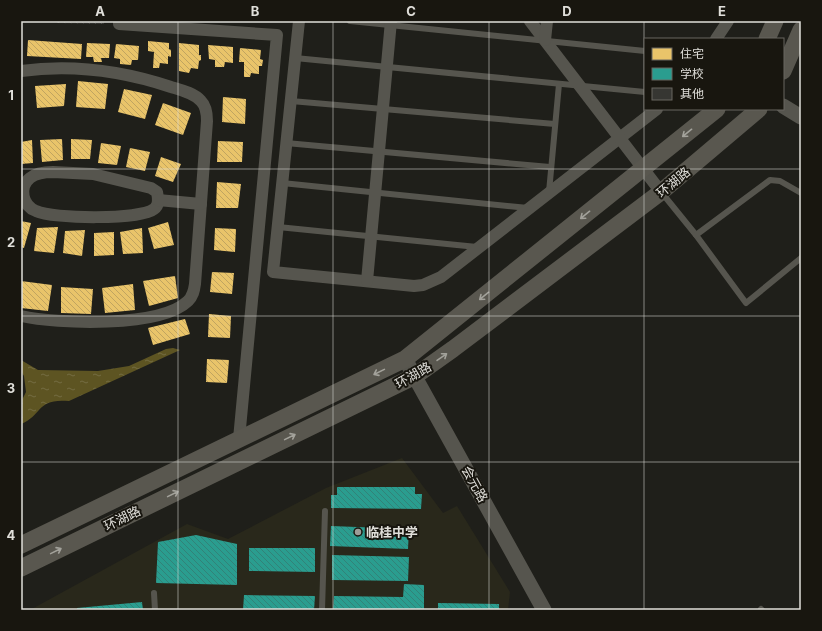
<svg xmlns="http://www.w3.org/2000/svg" width="822" height="631" font-family="Inter,'Noto Sans SC',sans-serif">
  <style>
    .built { fill: #29281b }
    .water { fill: url(#water-ripples) }
    .homes { fill: url(#homes-back-hatch) }
    .schools { fill: url(#schools-back-hatch) }
    .building { fill: url(#building-back-hatch) }
    .lines { fill: none; stroke-linecap: round; stroke-linejoin: round }
    .service { stroke: #56554e; stroke-width: 6 }
    .minor { stroke: #56554e; stroke-width: 12 }
    .tertiary { stroke: #56554e; stroke-width: 15 }
    .secondary { stroke: #59574f; stroke-width: 17 }
    .oneway { stroke: #a3a29b }
    .grid { fill: none; stroke: #e0dfda; stroke-width: 1; stroke-opacity: 0.55 }
    .poi-dot { fill: #9c9c97; stroke: #18160f; stroke-width: 1.5 }
    .labels { text-anchor: middle; stroke-width: 4; stroke-linejoin: round; paint-order: stroke }
    .street-label { font-size: 13px; fill: #e0dfda; stroke: #18160f }
    .poi-label { font-size: 13px; font-weight: bold; fill: #e0dfda; stroke: #18160f; text-anchor: start }
    .neatline { fill: none; stroke: #e0dfda; stroke-width: 1.5 }
    .grid-label { font-size: 13px; text-anchor: middle; font-weight: bold; fill: #e0dfda }
  </style>
  <defs>
    <pattern id="water-ripples" width="26" height="14" patternUnits="userSpaceOnUse"><rect width="26" height="14" fill="#5d5422"/><path d="M2 4q2-2 4 0t4 0M15 11q2-2 4 0t4 0" fill="none" stroke="#746c42"/></pattern>
    <pattern id="homes-back-hatch" width="6" height="6" patternUnits="userSpaceOnUse"><rect width="6" height="6" fill="#e9c46a"/><path d="M-1 5l2 2M0 0l6 6M5-1l2 2" fill="none" stroke="#c0a460"/></pattern>
    <pattern id="schools-back-hatch" width="6" height="6" patternUnits="userSpaceOnUse"><rect width="6" height="6" fill="#2a9d8f"/><path d="M-1 5l2 2M0 0l6 6M5-1l2 2" fill="none" stroke="#328278"/></pattern>
    <pattern id="building-back-hatch" width="6" height="6" patternUnits="userSpaceOnUse"><rect width="6" height="6" fill="#363632"/><path d="M-1 5l2 2M0 0l6 6M5-1l2 2" fill="none" stroke="#53534f"/></pattern>
  </defs>
  <rect width="100%" height="100%" fill="#1f1f1a"/>
  <polygon class="built" points="402,458 443,513 457,506 510,592 508,610 30,610 187,524 228,539 326,488"/>
  <path class="water" d="M173,348L180,350L69,401C36,398 43,415 21,424V402L26,392L24,376L21,371V360L38,370L98,371L129,366L166,349Z"/>
  <g class="homes">
    <polygon points="28,40 82,44 81,59 27,56"/>
    <polygon points="148,41 169,43 169,49 171,50 171,57 168,56 168,64 160,63 159,68 153,68 154,52 148,51"/>
    <polygon points="87,43 110,44 109,58 101,58 102,62 94,62 93,57 86,57"/>
    <polygon points="179,43 199,45 199,55 201,55 201,60 199,61 198,69 191,68 189,73 179,71"/>
    <polygon points="116,44 139,46 138,60 132,60 131,65 120,64 120,59 114,58"/>
    <polygon points="208,45 233,47 233,63 225,62 224,67 215,67 215,60 209,59"/>
    <polygon points="240,48 261,50 260,59 263,60 262,66 259,66 259,74 251,73 250,77 244,77 244,62 239,62"/>
    <polygon points="78,81 108,84 105,109 76,107"/>
    <polygon points="66,84 64,106 37,108 35,86"/>
    <polygon points="124,89 152,95 145,119 118,112"/>
    <polygon points="223,97 246,99 245,124 222,122"/>
    <polygon points="163,103 191,113 183,135 155,125"/>
    <polygon points="62,139 63,160 42,162 40,140"/>
    <polygon points="71,139 92,140 90,159 71,159"/>
    <polygon points="32,140 33,163 21,164 21,142"/>
    <polygon points="218,141 243,142 242,162 217,162"/>
    <polygon points="101,143 121,146 117,165 98,163"/>
    <polygon points="130,148 150,152 145,171 126,167"/>
    <polygon points="161,157 181,164 173,182 155,176"/>
    <polygon points="217,182 241,184 238,208 216,208"/>
    <polygon points="21,221 31,223 24,248 21,247"/>
    <polygon points="168,222 174,245 154,249 148,228"/>
    <polygon points="58,227 54,253 34,251 37,228"/>
    <polygon points="142,228 143,253 123,254 120,232"/>
    <polygon points="215,228 236,229 235,252 214,250"/>
    <polygon points="85,230 82,256 63,253 65,231"/>
    <polygon points="114,232 114,255 94,256 94,233"/>
    <polygon points="212,272 234,273 232,294 210,292"/>
    <polygon points="175,276 178,298 149,306 143,281"/>
    <polygon points="21,281 52,285 48,311 21,308"/>
    <polygon points="133,284 135,310 105,313 102,288"/>
    <polygon points="61,287 93,289 91,314 61,313"/>
    <polygon points="209,314 231,316 230,338 208,337"/>
    <polygon points="185,319 190,334 153,345 148,328"/>
    <polygon points="207,359 229,360 227,383 206,382"/>
  </g>
  <g class="schools">
    <polygon points="337,487 415,487 415,494 422,494 421,509 331,508 331,495 337,495"/>
    <polygon points="331,526 409,529 408,549 330,546"/>
    <polygon points="196,535 237,544 237,585 156,583 158,542"/>
    <polygon points="249,548 315,548 315,572 249,571"/>
    <polygon points="332,555 409,557 408,581 332,580"/>
    <polygon points="404,584 424,585 424,610 333,610 334,596 403,597"/>
    <polygon points="244,595 315,596 314,610 243,610"/>
    <polygon points="142,602 143,610 77,610 77,608"/>
    <polygon points="438,603 499,604 499,610 438,610"/>
  </g>
  <polygon class="building" points="57,21 104,21 104,24 57,23"/>
  <g class="lines">
    <g class="service">
      <polyline points="350,21 645,51"/>
      <polyline points="295,58 645,92"/>
      <polyline points="291,101 555,124"/>
      <polyline points="286,143 550,167"/>
      <polyline points="282,183 528,208"/>
      <polyline points="549,192 559,84"/>
      <polyline points="662,193 696,235 746,303 801,258"/>
      <polyline points="278,227 477,247"/>
      <polyline points="696,235 770,180 780,181 801,193"/>
      <polyline points="154,593 155,610"/>
      <polyline points="761,609 762,610"/>
      <polyline points="322,610 325,511"/>
    </g>
    <g class="minor">
      <polyline points="119,21 119,24 277,35 239,439"/>
      <polyline points="299,21 273,272 414,286 423,285 441,277 657,109"/>
      <polyline points="530,21 661,192"/>
      <polyline points="716,39 728,21"/>
      <polyline points="545,40 547,21"/>
      <path d="M21,71C72,64 123,71 171,87C181,90 194,93 201,101C206,106 207,114 207,121L195,284C194,291 193,296 188,301C160,328 57,324 21,316"/>
      <path d="M53,172L93,174L151,188L157,192C158,198 160,205 154,209C140,220 53,219 36,211C23,206 18,188 30,178C36,173 45,172 53,172Z"/>
      <polyline points="158,200 201,204"/>
      <polyline points="367,281 391,21"/>
    </g>
    <g class="tertiary">
      <polyline points="783,106 801,117"/>
      <polyline points="405,359 544,610"/>
    </g>
    <g class="secondary">
      <polyline points="767,39 775,21"/>
      <polyline points="783,71 801,30"/>
      <polyline points="21,545 405,359 717,109"/>
      <polyline points="21,568 415,376 453,349 661,192 759,109"/>
    </g>
  </g>
  <defs><path id="oneway-shaft" d="M-6 0H5M1.5-3L5.5 0L1.5 3" fill="none" stroke-width="1.6" stroke-linecap="round" stroke-linejoin="round"/></defs>
  <g class="oneway">
    <use href="#oneway-shaft" transform="translate(687 133) rotate(141)"/>
    <use href="#oneway-shaft" transform="translate(585 215) rotate(141)"/>
    <use href="#oneway-shaft" transform="translate(484 296) rotate(141)"/>
    <use href="#oneway-shaft" transform="translate(442 357) rotate(-35)"/>
    <use href="#oneway-shaft" transform="translate(379 372) rotate(154)"/>
    <use href="#oneway-shaft" transform="translate(290 437) rotate(-26)"/>
    <use href="#oneway-shaft" transform="translate(173 494) rotate(-26)"/>
    <use href="#oneway-shaft" transform="translate(56 551) rotate(-26)"/>
  </g>
  <path class="grid" d="M178,21V610M333,21V610M489,21V610M644,21V610M21,169H801M21,316H801M21,462H801"/>
  <circle class="poi-dot" cx="358" cy="532" r="4"/>
  <g class="labels">
    <g class="street-label">
      <text transform="translate(673 182) rotate(-40)" y="5">环湖路</text>
      <text transform="translate(413 375) rotate(-30)" y="5">环湖路</text>
      <text transform="translate(475 484) rotate(61)" y="5">会元路</text>
      <text transform="translate(122 518) rotate(-26)" y="5">环湖路</text>
    </g>
    <g class="poi-label">
      <text x="366" y="537">临桂中学</text>
    </g>
  </g>
  <rect width="822" height="631" fill="none" stroke="#18160f" stroke-width="44"/>
  <rect x="644" y="38" width="140" height="72" fill="#18160f" stroke="#686660"/>
  <rect x="652" y="48" width="20" height="12" fill="#e9c46a" stroke="#686660"/>
  <text x="680" y="58" font-size="12" fill="#e0dfda">住宅</text>
  <rect x="652" y="68" width="20" height="12" fill="#2a9d8f" stroke="#686660"/>
  <text x="680" y="78" font-size="12" fill="#e0dfda">学校</text>
  <rect x="652" y="88" width="20" height="12" fill="#363632" stroke="#686660"/>
  <text x="680" y="98" font-size="12" fill="#e0dfda">其他</text>
  <rect x="22" y="22" width="778" height="587" class="neatline"/>
  <g class="grid-label">
    <text x="100" y="16">A</text>
    <text x="255" y="16">B</text>
    <text x="411" y="16">C</text>
    <text x="567" y="16">D</text>
    <text x="722" y="16">E</text>
    <text x="11" y="100">1</text>
    <text x="11" y="247">2</text>
    <text x="11" y="393">3</text>
    <text x="11" y="540">4</text>
  </g>
</svg>
